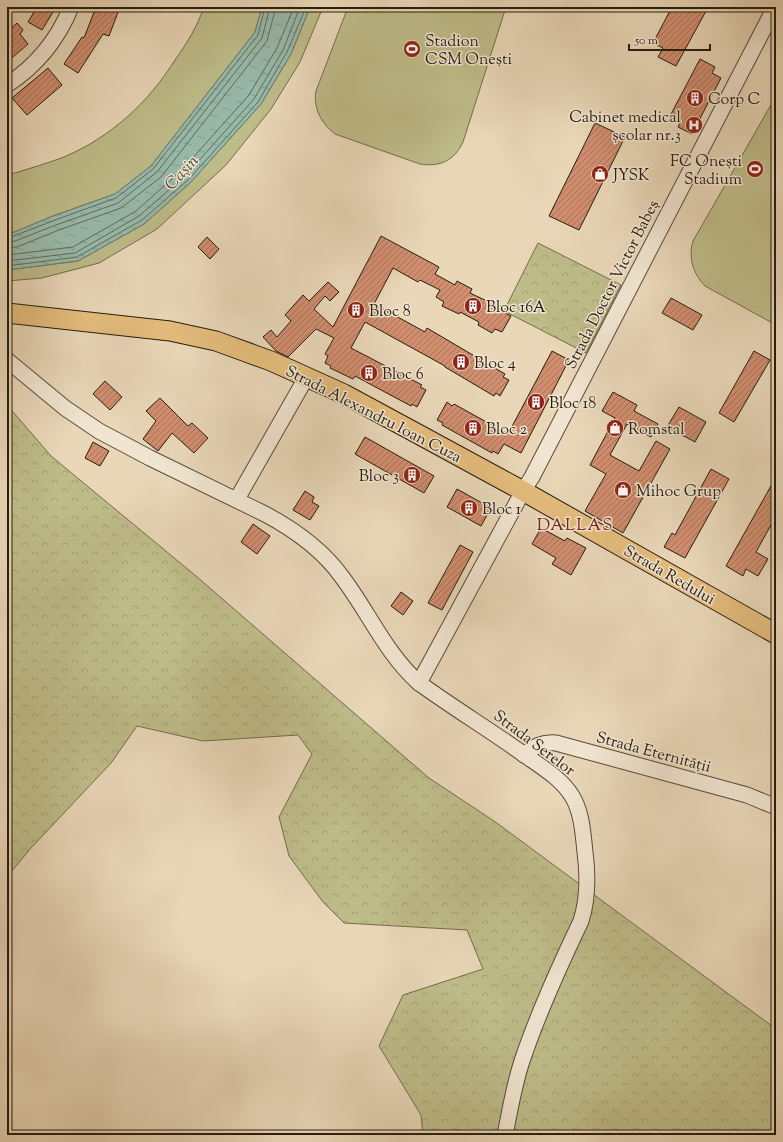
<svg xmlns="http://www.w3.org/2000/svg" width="783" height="1142" font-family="'Sorts Mill Goudy',serif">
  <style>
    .grass { fill: #bebc89; stroke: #726c4b }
    .forest { fill: url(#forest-crowns); stroke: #726c4b }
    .water { fill: url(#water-ripples); stroke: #6a7b6c }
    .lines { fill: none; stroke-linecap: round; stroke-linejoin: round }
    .shore { stroke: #5f6b5c; stroke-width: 1 }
    .building { fill: url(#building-hatch); stroke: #261c0d }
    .minor-casing { stroke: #574b38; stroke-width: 17 }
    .major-casing { stroke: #261c0d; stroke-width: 21 }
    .minor { stroke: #f1e5d1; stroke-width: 15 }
    .major { stroke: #e4bc7c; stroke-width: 19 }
    .labels { text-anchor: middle; stroke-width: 3; stroke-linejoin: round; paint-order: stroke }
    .poi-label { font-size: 16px; fill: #261c0d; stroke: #f1e5d1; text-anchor: start }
    .street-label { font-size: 16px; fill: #261c0d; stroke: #f1e5d1 }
    .water-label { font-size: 17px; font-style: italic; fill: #484b3c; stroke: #f1e5d1 }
    .neighbourhood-label { font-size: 17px; letter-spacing: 1px; fill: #7a1f14; stroke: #f1e5d1 }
  </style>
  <defs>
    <pattern id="forest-crowns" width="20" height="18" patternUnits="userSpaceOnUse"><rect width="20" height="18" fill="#bebc89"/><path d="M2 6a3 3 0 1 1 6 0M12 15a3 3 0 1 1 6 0" fill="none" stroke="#a3a175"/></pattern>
    <pattern id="water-ripples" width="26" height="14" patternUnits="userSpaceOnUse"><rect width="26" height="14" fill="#98baab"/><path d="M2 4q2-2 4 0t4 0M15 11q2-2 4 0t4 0" fill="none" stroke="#839f92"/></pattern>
    <pattern id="building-hatch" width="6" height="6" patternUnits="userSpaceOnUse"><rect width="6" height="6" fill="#d18e6f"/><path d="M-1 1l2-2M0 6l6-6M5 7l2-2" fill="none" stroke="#a9735a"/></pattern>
  </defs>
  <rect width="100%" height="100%" fill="#e9d7b8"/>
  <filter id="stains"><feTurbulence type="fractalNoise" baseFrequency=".005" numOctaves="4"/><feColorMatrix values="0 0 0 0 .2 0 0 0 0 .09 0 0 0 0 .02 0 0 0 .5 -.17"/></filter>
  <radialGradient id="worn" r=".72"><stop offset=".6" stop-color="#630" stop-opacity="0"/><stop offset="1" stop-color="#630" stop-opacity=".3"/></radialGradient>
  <g class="grass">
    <path d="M204,7H262L255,32L151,166L115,194L53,216L12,233H7V174L15,173C31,168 48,163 64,157C111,137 148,103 175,60C187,43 197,27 204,7Z"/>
    <polygon points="310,7 323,7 300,62 271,109 226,165 157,229 99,263 42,278 7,281 7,270 78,261 144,224 191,182 261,104 291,54"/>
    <path d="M348,7H506L463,142C454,161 440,167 420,164L335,134C321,123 313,108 316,91Z"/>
    <path d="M776,96V325L705,286C693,274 688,257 693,241Z"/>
  </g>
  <g class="forest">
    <polygon points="538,243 621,285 586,353 504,311"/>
    <polygon points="7,405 51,456 196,576 429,778 494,821 776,1029 776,1135 423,1135 421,1115 379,1046 403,995 483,969 467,930 344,923 323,902 289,856 279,817 312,754 298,735 203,741 137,726 111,763 31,848 11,872 7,874"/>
  </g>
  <polygon class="water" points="262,7 310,7 291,54 261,104 191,182 144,224 78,261 7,270 7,233 12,233 53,216 115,194 151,166 255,32"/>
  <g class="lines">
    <g class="shore">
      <polyline points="7,236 14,236 55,220 116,198 153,169 258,35 265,7"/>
      <polyline points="7,242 15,241 56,225 118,203 157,172 262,38 270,7"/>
      <polyline points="7,248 17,247 59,230 121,208 161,177 267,41 276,7"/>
      <polyline points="7,255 73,247 136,211 181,171 249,95 277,48 294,7"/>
      <polyline points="7,261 75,253 139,216 185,176 254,99 283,50 300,7"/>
      <polyline points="7,266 77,257 142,220 189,179 258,102 287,52 306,7"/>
    </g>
  </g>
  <g class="building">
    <polygon points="37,7 56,7 42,30 28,22"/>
    <polygon points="96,7 120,7 109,36 103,34 78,73 64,64 82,37 84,38"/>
    <polygon points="672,7 698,7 706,11 676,66 658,57 663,48 653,43"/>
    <polygon points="17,23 23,30 20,34 28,44 7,62 7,32"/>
    <polygon points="700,59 715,67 712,73 721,78 692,134 678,127 680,123 669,118"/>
    <polygon points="48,68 62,85 27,115 12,98"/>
    <polygon points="595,123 625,137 579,230 549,216"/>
    <polygon points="381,236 439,267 435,274 455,285 457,281 472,289 470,293 489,302 490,300 503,307 501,311 511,316 502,332 495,329 492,333 478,325 479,322 460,312 459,314 442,306 444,302 436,297 440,290 420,280 418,282 393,268 374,304 425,332 427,328 505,374 503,377 509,380 500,396 496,393 494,396 445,367 445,366 365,322 351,348 422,385 420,387 426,390 417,407 412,404 411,406 355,376 353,379 330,368 331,366 325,363 328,356 325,354 334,338 316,329 288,357 276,351 263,337 271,330 277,337 291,321 285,315 303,295 309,301 328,282 339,292 330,301 325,296 314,309 333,327"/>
    <polygon points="207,237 219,249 210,259 198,247"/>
    <polygon points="671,298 702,315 693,330 662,313"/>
    <polygon points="552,351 569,360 521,453 504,444 498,454 493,451 492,453 442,425 443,423 437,420 447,402 452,406 454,404 508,434"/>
    <polygon points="754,351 770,360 734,422 719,413"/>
    <polygon points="105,381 122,397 110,410 93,394"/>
    <polygon points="613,392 637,405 634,411 658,424 651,437 627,424 610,455 639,471 656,441 670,449 623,533 585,511 606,474 590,465 615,418 602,411"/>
    <polygon points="160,398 188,426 192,423 208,438 194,453 172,433 158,451 143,439 156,421 146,411"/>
    <polygon points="679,407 706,422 695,442 667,427"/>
    <polygon points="365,437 434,476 424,493 355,454"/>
    <polygon points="93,442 109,451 100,466 85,458"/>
    <polygon points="711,469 729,479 685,558 664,547 672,533 675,535"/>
    <polygon points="776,477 776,516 756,552 768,559 758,576 746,569 743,576 726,566"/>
    <polygon points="457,489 491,508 481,526 447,507"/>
    <polygon points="305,491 314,497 312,502 319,506 310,520 293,510"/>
    <polygon points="253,524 270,536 257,554 241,542"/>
    <polygon points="541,528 565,541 567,538 586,548 571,575 552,564 556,558 532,544"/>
    <polygon points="460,545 473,552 442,610 428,603"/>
    <polygon points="401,592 413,601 403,615 391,606"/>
  </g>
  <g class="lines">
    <defs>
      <g id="minor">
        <path d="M7,85C36,66 58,39 71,7"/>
        <path d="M7,360L65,408L99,431L150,458L265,514C295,530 322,549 342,577C368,611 386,654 419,683"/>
        <polyline points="237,499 307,376"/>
        <path d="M524,755C534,746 543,742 556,743L747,795L776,807"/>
        <path d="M505,1135C510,1110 514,1085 522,1061C538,1013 559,967 581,921C588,899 588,875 585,852C583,834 582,812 572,796C562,780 545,769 529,758C493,732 455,709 419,683L523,491L532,477L775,7"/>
      </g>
      <polyline id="major" points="7,313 170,331 216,341 271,361 344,394 418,434 523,491 776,634"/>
    </defs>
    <use href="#minor" class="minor-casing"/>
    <use href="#major" class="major-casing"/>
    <use href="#minor" class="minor"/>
    <use href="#major" class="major"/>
  </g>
  <defs>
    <symbol id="stadium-disc" viewBox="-11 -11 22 22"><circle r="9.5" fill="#8f2418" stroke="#f1e5d1"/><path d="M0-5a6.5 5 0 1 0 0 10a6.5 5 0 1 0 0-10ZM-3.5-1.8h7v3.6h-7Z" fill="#fff"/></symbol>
    <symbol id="building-disc" viewBox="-11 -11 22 22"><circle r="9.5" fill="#8f2418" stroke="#f1e5d1"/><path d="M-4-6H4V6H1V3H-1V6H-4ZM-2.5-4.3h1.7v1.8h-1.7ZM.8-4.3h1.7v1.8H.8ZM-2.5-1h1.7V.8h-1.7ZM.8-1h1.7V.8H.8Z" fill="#fff"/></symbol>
    <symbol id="hospital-disc" viewBox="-11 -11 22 22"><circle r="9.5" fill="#8f2418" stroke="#f1e5d1"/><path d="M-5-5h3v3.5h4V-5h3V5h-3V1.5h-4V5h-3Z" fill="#fff"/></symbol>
    <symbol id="shop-disc" viewBox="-11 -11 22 22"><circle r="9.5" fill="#8f2418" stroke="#f1e5d1"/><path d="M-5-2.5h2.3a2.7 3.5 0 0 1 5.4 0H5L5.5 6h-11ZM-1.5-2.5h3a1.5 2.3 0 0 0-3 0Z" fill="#fff"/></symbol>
  </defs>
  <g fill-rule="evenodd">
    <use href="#stadium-disc" x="402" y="39" width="20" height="20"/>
    <use href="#building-disc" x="685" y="88" width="20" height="20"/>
    <use href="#hospital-disc" x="684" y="115" width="20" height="20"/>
    <use href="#stadium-disc" x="745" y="159" width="20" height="20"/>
    <use href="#shop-disc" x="590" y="164" width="20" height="20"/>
    <use href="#building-disc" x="463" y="296" width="20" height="20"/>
    <use href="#building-disc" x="346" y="300" width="20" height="20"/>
    <use href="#building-disc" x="451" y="352" width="20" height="20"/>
    <use href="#building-disc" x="359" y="363" width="20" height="20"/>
    <use href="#building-disc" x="526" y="392" width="20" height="20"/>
    <use href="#building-disc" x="463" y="418" width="20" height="20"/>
    <use href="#shop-disc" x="605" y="418" width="20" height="20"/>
    <use href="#building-disc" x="402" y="465" width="20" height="20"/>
    <use href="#shop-disc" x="613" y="480" width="20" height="20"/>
    <use href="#building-disc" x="459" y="498" width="20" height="20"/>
  </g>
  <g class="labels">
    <g class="poi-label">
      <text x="425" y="46">Stadion<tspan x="425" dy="18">CSM Onești</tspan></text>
      <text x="708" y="104">Corp C</text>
      <text x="681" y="122" text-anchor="end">Cabinet medical<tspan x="681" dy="18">școlar nr.3</tspan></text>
      <text x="742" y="166" text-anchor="end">FC Onești<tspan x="742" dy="18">Stadium</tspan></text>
      <text x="613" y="180">JYSK</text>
      <text x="486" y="312">Bloc 16A</text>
      <text x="369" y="316">Bloc 8</text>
      <text x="474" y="368">Bloc 4</text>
      <text x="382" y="379">Bloc 6</text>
      <text x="549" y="408">Bloc 18</text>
      <text x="486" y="434">Bloc 2</text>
      <text x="628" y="434">Romstal</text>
      <text x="399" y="481" text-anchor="end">Bloc 3</text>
      <text x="636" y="496">Mihoc Grup</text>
      <text x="482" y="514">Bloc 1</text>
    </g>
    <g class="street-label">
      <text transform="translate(611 284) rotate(-63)" y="6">Strada Doctor Victor Babeș</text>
      <text transform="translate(374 413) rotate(27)" y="6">Strada Alexandru Ioan Cuza</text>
      <text transform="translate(670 574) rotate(30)" y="6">Strada Redului</text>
      <text transform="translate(535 742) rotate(37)" y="6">Strada Serelor</text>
      <text transform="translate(654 751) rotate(15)" y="6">Strada Eternității</text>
    </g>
    <g class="water-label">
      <text transform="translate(181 172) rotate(-47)" y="6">Cașin</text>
    </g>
    <g class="neighbourhood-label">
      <text x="575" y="530">DALLAS</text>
    </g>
  </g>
  <rect width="783" height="1142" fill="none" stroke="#e9d7b8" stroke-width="24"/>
  <rect x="8" y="8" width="767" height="1126" fill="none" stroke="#261c0d" stroke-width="2"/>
  <rect x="12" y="12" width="759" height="1118" fill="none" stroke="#261c0d"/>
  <path d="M629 44v6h81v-6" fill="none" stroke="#261c0d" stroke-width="2"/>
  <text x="635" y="44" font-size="12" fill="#261c0d" stroke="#f1e5d1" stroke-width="3" paint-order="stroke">50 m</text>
  <rect width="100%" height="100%" filter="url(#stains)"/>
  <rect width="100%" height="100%" fill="url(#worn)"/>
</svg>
